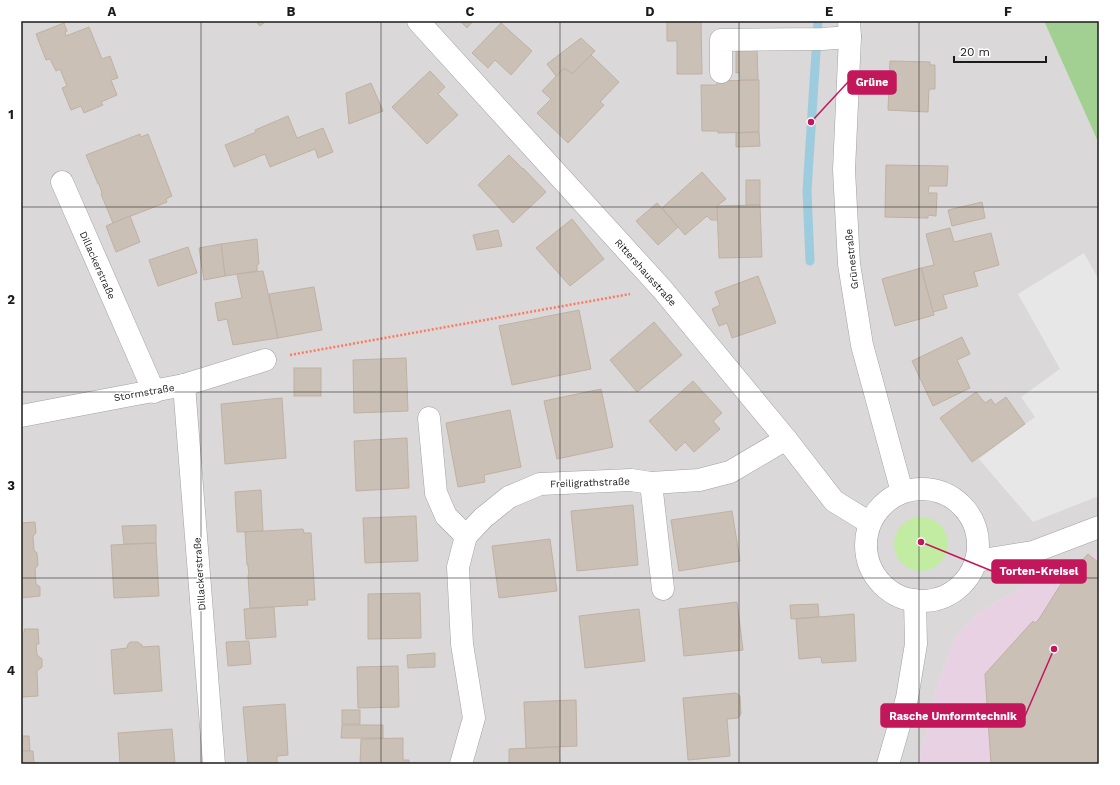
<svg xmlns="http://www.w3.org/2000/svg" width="1120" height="785" font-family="'Work Sans',sans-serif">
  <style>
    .residential { fill: #dad8d8 }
    .industrial { fill: #e7d1e2 }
    .grass { fill: #c2eca2 }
    .forest { fill: #a1d092 }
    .parking { fill: #e7e7e7 }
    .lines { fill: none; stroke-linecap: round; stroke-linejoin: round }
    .stream { stroke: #9dccdf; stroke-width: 9 }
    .building { fill: #cac0b6; stroke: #c0b1a2 }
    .minor-casing { stroke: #a2a2a2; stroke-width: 23 }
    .path { stroke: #ff7960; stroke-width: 2.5; stroke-dasharray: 2 2; stroke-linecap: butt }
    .minor { stroke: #fff; stroke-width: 22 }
    .grid { fill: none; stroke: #1b1b1b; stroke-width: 1; stroke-opacity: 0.55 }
    .labels { text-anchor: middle; stroke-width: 3; stroke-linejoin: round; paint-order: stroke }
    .street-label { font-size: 10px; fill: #1b1b1b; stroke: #fff }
    .leader { fill: none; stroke: #c2185b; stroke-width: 1.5 }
    .callout-dot { fill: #c2185b; stroke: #fff; stroke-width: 1.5 }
    .callout { fill: #c2185b; stroke: #c2185b; stroke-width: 1.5 }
    .callout-label { font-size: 11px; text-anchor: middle; font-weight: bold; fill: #fff }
    .neatline { fill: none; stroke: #1b1b1b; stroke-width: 1.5 }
    .grid-label { font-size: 13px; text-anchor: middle; font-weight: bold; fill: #1b1b1b }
  </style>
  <rect width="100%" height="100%" fill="#eeeae0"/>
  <polygon class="residential" points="21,21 1044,21 1099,144 1099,552 1031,582 978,613 955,638 937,687 918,764 21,764"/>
  <polygon class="industrial" points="1099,552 1099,764 918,764 937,687 955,638 978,613 1031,582"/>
  <circle class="grass" cx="921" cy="544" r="27"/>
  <polygon class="forest" points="1044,21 1099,21 1099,144"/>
  <polygon class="parking" points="1084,253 1099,280 1099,496 1033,522 979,459 1035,417 1021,397 1060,369 1018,294"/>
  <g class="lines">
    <polyline class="stream" points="810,261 807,191 818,21"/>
  </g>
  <g class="building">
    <polygon points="255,21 266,21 260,26"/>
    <polygon points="460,21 473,21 467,28"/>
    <polygon points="667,21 701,21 702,74 677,74 677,41 667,41"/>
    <polygon points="64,23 67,31 65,32 66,36 89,27 102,59 110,56 118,78 111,80 117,95 101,102 103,105 84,113 81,106 71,110 62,88 67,86 60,69 56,71 50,59 46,60 36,34"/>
    <polygon points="501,23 532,51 511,75 495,60 488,68 472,53"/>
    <polygon points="581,38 595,51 572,74 566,69 563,69 556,76 547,64"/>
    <polygon points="736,47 757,47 758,80 740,80 739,72 736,73"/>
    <polygon points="591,55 619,82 600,102 604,105 568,143 537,113 551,99 542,91 563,69 566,69 572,74"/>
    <polygon points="890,61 930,62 930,65 935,65 935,89 929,89 928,112 888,110"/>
    <polygon points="430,71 445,87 438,94 458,115 427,144 392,107"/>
    <polygon points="759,80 759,132 718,133 718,131 702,131 701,85 717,85 717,81"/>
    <polygon points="371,83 383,111 349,124 346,93"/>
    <polygon points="288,116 297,138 323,128 333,152 318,158 315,149 270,167 265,154 234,167 225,145 256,132 255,130"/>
    <polygon points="759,132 760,146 736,147 736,133"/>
    <polygon points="140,134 141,137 148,134 172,196 166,199 167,202 113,223 101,194 102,193 99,184 98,184 86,155"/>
    <polygon points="509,155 523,169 523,168 546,192 513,223 478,185"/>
    <polygon points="886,165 948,166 947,186 929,186 928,193 937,193 936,216 928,215 928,218 885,217"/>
    <polygon points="702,172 726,199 717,206 718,220 711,220 707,216 685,235 662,208"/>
    <rect x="746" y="180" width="14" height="25"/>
    <polygon points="982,202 985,218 952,226 948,210"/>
    <polygon points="657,203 678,227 658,245 636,221"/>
    <polygon points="760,205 762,257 719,258 717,206"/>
    <polygon points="130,216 140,242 116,252 106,226"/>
    <polygon points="572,219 604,259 570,286 536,248"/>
    <polygon points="950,228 954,242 991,233 999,265 974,272 978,286 943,295 947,308 933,312 921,268 934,265 926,234"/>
    <polygon points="498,230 502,246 477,250 473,235"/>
    <polygon points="257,239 259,264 257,264 257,271 225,276 221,244"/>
    <polygon points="221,244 225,276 204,280 199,248"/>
    <polygon points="188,247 197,273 158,286 149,260"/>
    <polygon points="921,268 934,315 895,326 882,279"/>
    <polygon points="263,271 278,338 233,345 227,319 218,321 215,303 242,298 237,274"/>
    <polygon points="758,276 776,323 732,338 727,323 719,326 712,309 720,305 715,292"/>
    <polygon points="314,287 322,330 278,338 269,294"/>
    <polygon points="579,310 591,369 512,385 499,326"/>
    <polygon points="654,322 682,355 637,392 610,360"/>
    <polygon points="962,337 970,354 957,360 970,388 933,406 912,361"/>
    <polygon points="406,358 408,411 354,413 353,360"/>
    <rect x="294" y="368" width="27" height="28"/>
    <polygon points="693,381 722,413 713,421 720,429 694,452 685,442 676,451 649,421"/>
    <polygon points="601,389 613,447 557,459 544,401"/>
    <polygon points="976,392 985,403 991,399 995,405 1006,397 1025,424 972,462 940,418"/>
    <polygon points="282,398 286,458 225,464 221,404"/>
    <polygon points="510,410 521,467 484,475 485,482 458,487 446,423"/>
    <polygon points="407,438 409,488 356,491 354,441"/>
    <polygon points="261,490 263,531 237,532 235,492"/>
    <polygon points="633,505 638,565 577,571 571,511"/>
    <polygon points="732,511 740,561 679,571 671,520"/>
    <polygon points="416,516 418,561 365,563 363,518"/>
    <polygon points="35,522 36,533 33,536 34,550 37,553 38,565 35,569 36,584 40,587 40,596 21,598 21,523"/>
    <polygon points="156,525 156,543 124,544 122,526"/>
    <polygon points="303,529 304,533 311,533 315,600 307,600 308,605 250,608 248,575 249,575 248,565 247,565 245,532"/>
    <polygon points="550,539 557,591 499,598 492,546"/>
    <polygon points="156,543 159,596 114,598 111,545"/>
    <polygon points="1088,554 1099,563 1099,764 991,764 985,674 1033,621 1035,623 1039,619 1061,584"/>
    <polygon points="420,593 421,638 368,639 368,594"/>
    <polygon points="737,602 743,650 684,656 679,609"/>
    <polygon points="818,604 819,617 791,619 790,605"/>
    <polygon points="274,607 276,637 246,639 244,609"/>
    <polygon points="639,609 645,661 585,668 579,616"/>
    <polygon points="854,614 856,661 822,663 821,657 799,659 796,619"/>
    <polygon points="24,629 38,629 39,644 36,644 37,655 42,659 42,667 37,671 38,696 21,697 21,632 25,632"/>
    <polygon points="249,641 251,664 228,666 226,642"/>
    <polygon points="130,642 138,642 142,645 142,647 159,646 162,691 114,694 111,650 127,648 128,644"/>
    <polygon points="435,653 435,667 408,668 407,655"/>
    <polygon points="398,666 399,707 358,708 357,667"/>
    <polygon points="736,693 740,696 741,714 738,718 727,719 730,756 688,760 683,698"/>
    <polygon points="576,700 577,746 526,748 524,702"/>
    <polygon points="285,704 288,755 277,756 277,763 248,764 243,707"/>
    <rect x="342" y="710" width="18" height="14"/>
    <polygon points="342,725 383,725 383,738 341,738"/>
    <polygon points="172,729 175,764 120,764 118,733"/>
    <polygon points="21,736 29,736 30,751 21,751"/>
    <polygon points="403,738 403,760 409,760 409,764 360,764 361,739"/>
    <polygon points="559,747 560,764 509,764 509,749"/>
    <polygon points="21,751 33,751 34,763 38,763 39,764 21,764"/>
  </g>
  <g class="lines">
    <defs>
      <g id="minor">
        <polyline points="418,21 662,289 786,439 834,501 870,523"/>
        <polyline points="849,21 850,37 844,170 849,264 862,345 902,492"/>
        <polyline points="721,72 721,40 822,39 850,37"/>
        <polyline points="62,182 154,392"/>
        <polyline points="184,385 214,764"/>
        <polyline points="21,416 184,385 265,360"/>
        <polyline points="429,418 436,493 446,516 466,536"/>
        <polyline points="651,483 663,589"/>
        <circle cx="922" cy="545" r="56"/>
        <polyline points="976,561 1033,552 1099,527"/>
        <polyline points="461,764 474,718 462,644 458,567 466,536 483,518 509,497 540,484 631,480 651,483 699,480 730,472 786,439"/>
        <polyline points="888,764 907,698 916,644 915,600"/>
      </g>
    </defs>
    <use href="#minor" class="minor-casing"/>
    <polyline class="path" points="290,355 630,294"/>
    <use href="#minor" class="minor"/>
  </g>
  <path class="grid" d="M201,21V764M381,21V764M560,21V764M739,21V764M919,21V764M21,207H1099M21,392H1099M21,578H1099"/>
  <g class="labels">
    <g class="street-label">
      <text transform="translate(851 259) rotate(-96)" y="4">Grünestraße</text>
      <text transform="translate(98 265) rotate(66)" y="4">Dillackerstraße</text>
      <text transform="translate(646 272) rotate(48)" y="4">Rittershausstraße</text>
      <text transform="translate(144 392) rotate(-10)" y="4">Stormstraße</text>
      <text transform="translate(590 482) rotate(-2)" y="4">Freiligrathstraße</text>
      <text transform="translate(199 574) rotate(-94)" y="4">Dillackerstraße</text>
    </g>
  </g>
  <path class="leader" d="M811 122L848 82M921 542L992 571M1054 649L1025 716"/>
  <g class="callout-dot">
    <circle cx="811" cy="122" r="4"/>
    <circle cx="921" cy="542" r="4"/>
    <circle cx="1054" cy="649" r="4"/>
  </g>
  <g class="callout">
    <rect x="848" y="71" width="48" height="23" rx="4"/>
    <rect x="992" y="560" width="94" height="23" rx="4"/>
    <rect x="881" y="704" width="144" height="23" rx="4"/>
  </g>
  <g class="callout-label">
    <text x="872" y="86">Grüne</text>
    <text x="1039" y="575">Torten-Kreisel</text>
    <text x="953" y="720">Rasche Umformtechnik</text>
  </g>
  <rect width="1120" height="785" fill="none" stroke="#ffffff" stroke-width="44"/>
  <path d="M954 56v6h92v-6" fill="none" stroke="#1b1b1b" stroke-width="2"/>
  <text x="960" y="56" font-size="12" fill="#1b1b1b" stroke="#ffffff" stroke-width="3" paint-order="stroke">20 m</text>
  <rect x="22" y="22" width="1076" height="741" class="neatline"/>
  <g class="grid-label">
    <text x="112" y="16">A</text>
    <text x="291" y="16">B</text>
    <text x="470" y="16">C</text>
    <text x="650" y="16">D</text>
    <text x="829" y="16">E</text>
    <text x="1008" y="16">F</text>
    <text x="11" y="119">1</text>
    <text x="11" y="304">2</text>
    <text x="11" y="490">3</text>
    <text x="11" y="675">4</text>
  </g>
</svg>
